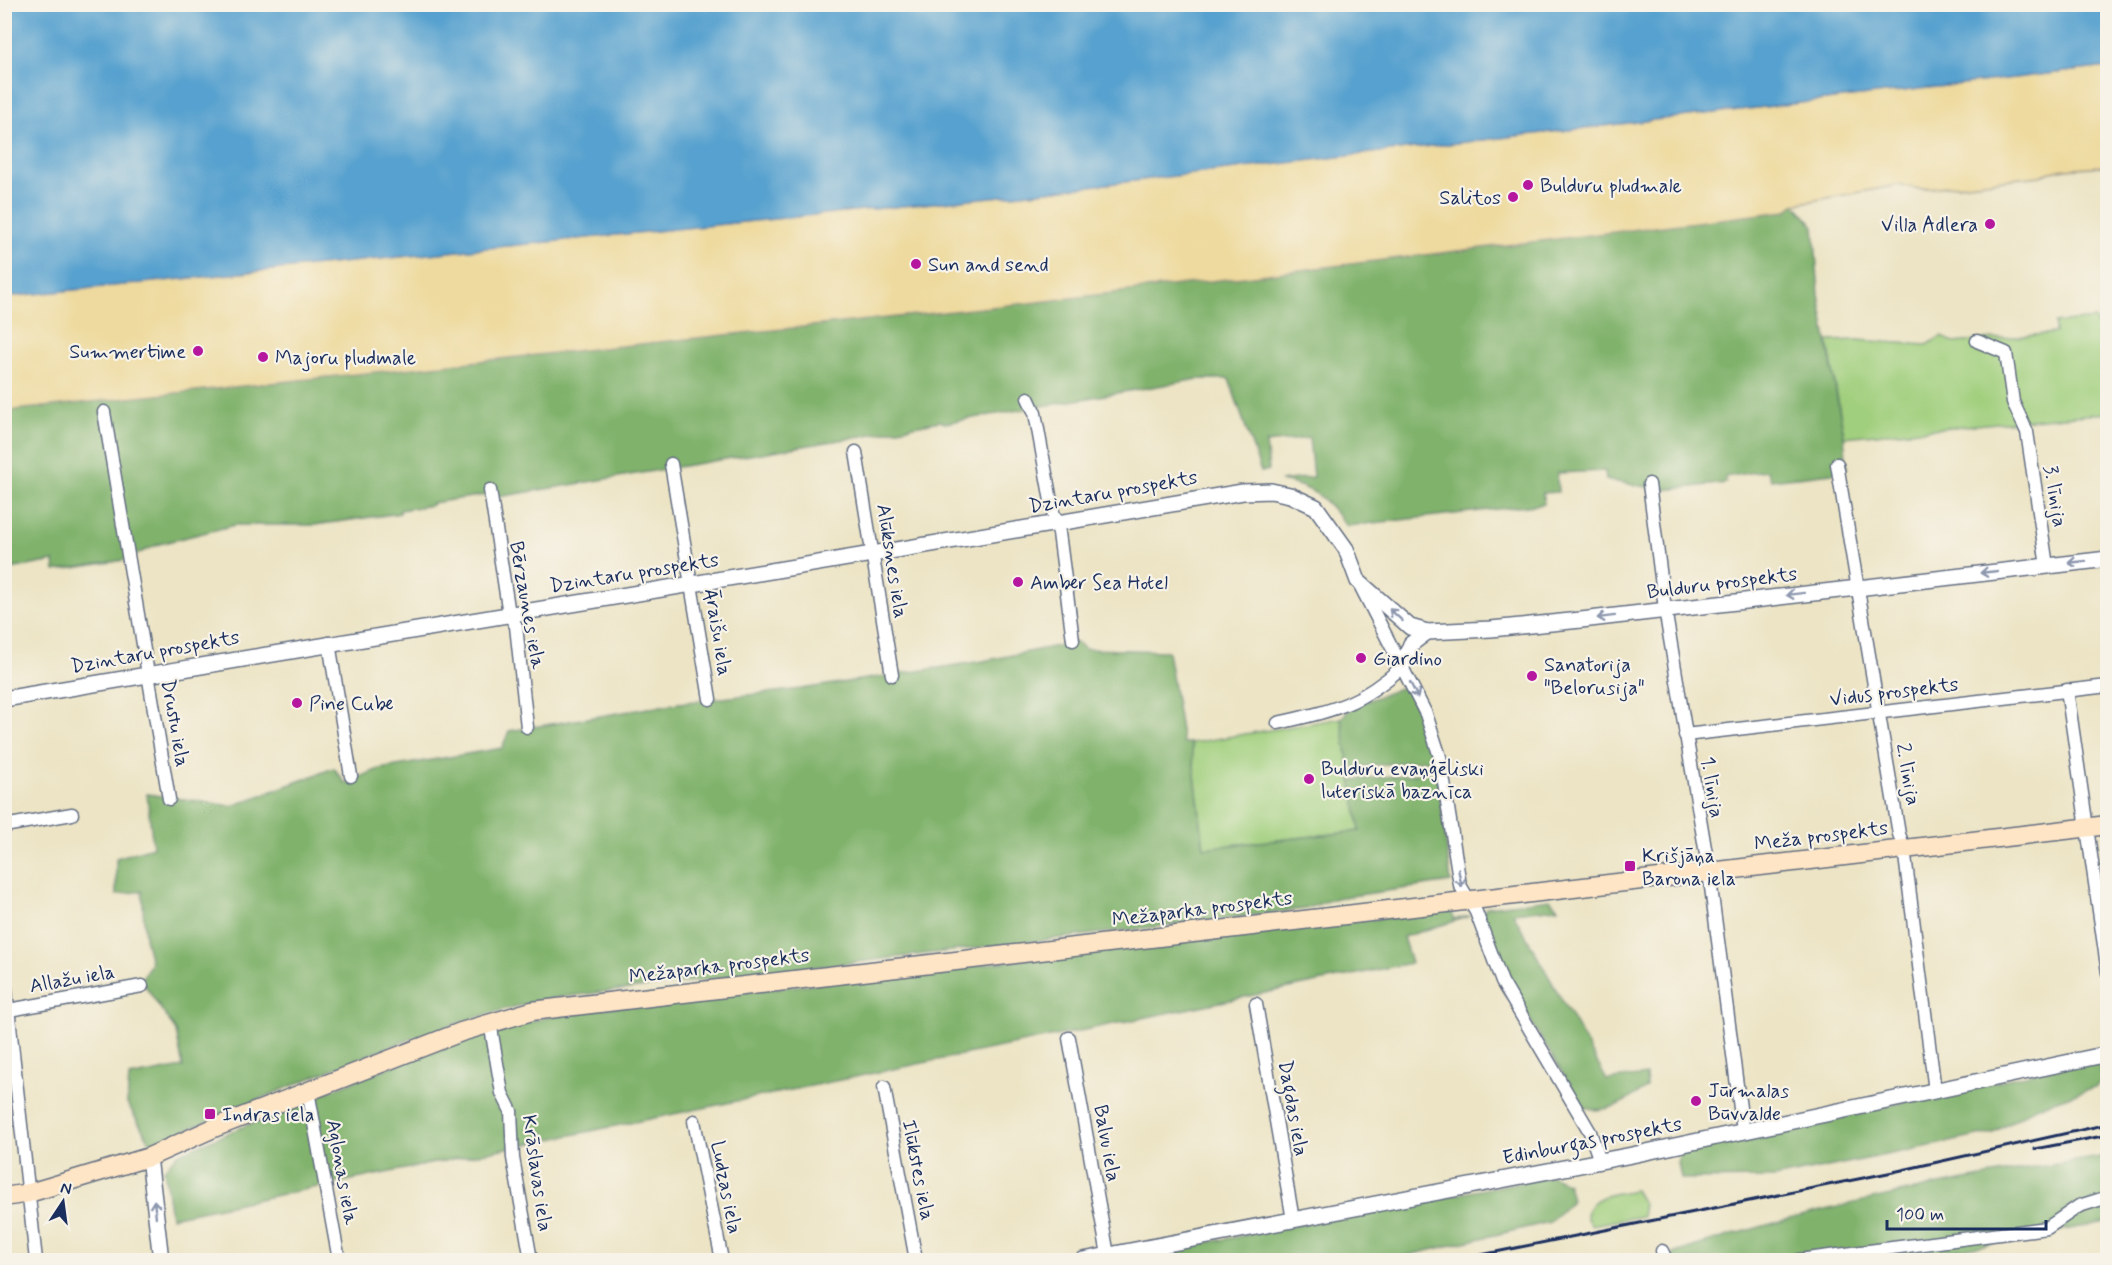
<svg xmlns="http://www.w3.org/2000/svg" width="2112" height="1265" font-family="Mynerve,sans-serif">
  <style>
    .green { fill: #a0cf7d; stroke: #5e7f6e; stroke-width: 1.5 }
    .forest { fill: #80b26c; stroke: #4e7065; stroke-width: 1.5 }
    .sand { fill: #eeda9e; stroke: #84847e; stroke-width: 1.5 }
    .water { fill: #57a1cf; stroke: #396896; stroke-width: 1.5 }
    .lines { fill: none; stroke-linecap: round; stroke-linejoin: round }
    .minor-casing { stroke: #646e82; stroke-width: 15 }
    .tertiary-casing { stroke: #646e82; stroke-width: 18 }
    .secondary-casing { stroke: #646e82; stroke-width: 21 }
    .minor { stroke: #fff; stroke-width: 12 }
    .tertiary { stroke: #fff; stroke-width: 15 }
    .secondary { stroke: #fee5c5; stroke-width: 18 }
    .rail { stroke: #1b2f5e; stroke-width: 3 }
    .oneway { stroke: #8d97ae }
    .poi-dot { fill: #b5179e; stroke: #f7f3e8; stroke-width: 2 }
    .labels { text-anchor: middle; stroke-width: 4.5; stroke-linejoin: round; paint-order: stroke }
    .poi-label { font-size: 20px; fill: #1b2f5e; stroke: #f7f3e8; text-anchor: start }
    .street-label { font-size: 20px; fill: #1b2f5e; stroke: #f7f3e8 }
  </style>
  <rect width="100%" height="100%" fill="#f7f3e8"/>
  <filter id="ink" filterUnits="userSpaceOnUse"><feTurbulence type="fractalNoise" baseFrequency=".0167" numOctaves="2"/><feDisplacementMap in="SourceGraphic" scale="12" xChannelSelector="R" yChannelSelector="G"/><feConvolveMatrix kernelMatrix="1 2 1 2 8 2 1 2 1" color-interpolation-filters="sRGB"/></filter>
  <filter id="wash" filterUnits="userSpaceOnUse"><feTurbulence type="fractalNoise" baseFrequency=".008" numOctaves="4" result="noise"/><feDisplacementMap in="SourceGraphic" scale="24" xChannelSelector="R" yChannelSelector="G"/><feGaussianBlur stdDeviation="1.35" result="paint"/><feColorMatrix in="noise" values="0 0 0 0 0 0 0 0 0 0 0 0 0 0 0 0 0 1.4 0 .05"/><feComposite in="paint" operator="in"/></filter>
  <g filter="url(#wash)">
    <rect width="100%" height="100%" fill="#ece4c4"/>
    <g class="green">
      <polygon points="2095,319 2096,324 2107,323 2107,413 1844,437 1828,341 1857,340 1926,345 1942,336 1954,343 2055,333 2055,323"/>
      <polygon points="1341,718 1360,831 1204,848 1191,743"/>
      <path d="M1635,1190L1644,1205L1642,1216L1592,1225L1587,1219C1586,1194 1617,1194 1635,1190Z"/>
    </g>
    <g class="forest">
      <path d="M1795,204L1814,226L1819,295L1844,437L1847,468L1832,473L1771,480L1766,470L1725,477L1726,483L1664,490L1606,480L1605,471L1557,473L1558,492L1543,493L1544,504L1347,526C1325,499 1316,487 1280,481L1313,477L1309,438L1266,443L1269,470L1261,472L1229,379H1198L945,423L940,421L846,439L498,497L485,495L432,503V505L400,510V513L315,525H235L159,544L124,560L55,571L54,561L5,570V411L1038,302L1786,211Z"/>
      <path d="M1077,642L1085,649L1168,651L1183,743H1191L1204,848L1360,831L1351,780L1437,772L1451,882L1336,898L1305,909L553,998C417,1026 280,1093 151,1144L127,1103L129,1077L183,1067L176,1031L141,980L151,963L145,938L142,891L116,895V858L153,847L147,794L232,806L334,768L345,783L379,769L502,748L509,731L679,703L801,689L983,661Z"/>
      <polygon points="1408,685 1435,759 1349,768 1341,718 1354,706"/>
      <path d="M1550,899L1558,908L1513,913L1607,1080L1646,1075L1647,1087C1629,1100 1607,1115 1584,1108L1507,983L1484,926L1483,912L1487,907Z"/>
      <path d="M1452,910L1454,919L1471,916L1403,937L1411,963L171,1217L164,1169L178,1154C306,1101 435,1041 571,1012Z"/>
      <polygon points="2097,1059 2103,1080 2095,1087 2036,1107 1993,1133 1774,1178 1681,1179 1678,1163 1679,1155 1685,1151"/>
      <path d="M2107,1156V1222L1904,1260H1674L1672,1254C1813,1206 1960,1179 2107,1156Z"/>
      <polygon points="1552,1176 1568,1184 1572,1200 1550,1222 1388,1260 1116,1260"/>
    </g>
    <path class="sand" d="M2107,67V165C2084,169 2062,166 2040,176L1920,189L1899,185L1795,204L1786,211L1038,302L5,411L4,297L1021,194Z"/>
    <polygon class="water" points="5,4 2107,4 2108,67 1021,194 5,297"/>
  </g>
  <g filter="url(#ink)">
    <g class="lines">
      <defs>
        <g id="minor">
          <polyline points="1977,341 2006,353 2013,402 2027,432 2047,566"/>
          <polyline points="1028,398 1035,413 1053,512 1059,533 1073,640"/>
          <polyline points="104,412 169,799"/>
          <polyline points="856,452 892,675"/>
          <polyline points="671,464 710,699"/>
          <polyline points="1837,464 1899,834 1904,848 1935,1091"/>
          <polyline points="1649,484 1665,609 1709,872 1743,1131"/>
          <polyline points="490,490 509,614 516,626 527,727"/>
          <polyline points="1361,587 1426,714 1440,757 1460,885 1476,912 1502,982 1590,1132 1600,1161"/>
          <polyline points="329,643 351,776"/>
          <polyline points="2067,690 2108,973"/>
          <path d="M1278,723C1334,710 1358,706 1402,667"/>
          <polyline points="1685,735 2108,686"/>
          <polyline points="4,826 72,814"/>
          <polyline points="4,972 36,1260"/>
          <polyline points="1256,1004 1293,1220"/>
          <polyline points="9,1010 142,986"/>
          <polyline points="490,1022 502,1093 511,1111 513,1158 531,1260"/>
          <polyline points="1069,1038 1108,1255"/>
          <polyline points="884,1087 916,1260"/>
          <polyline points="308,1091 339,1260"/>
          <polyline points="694,1121 722,1260"/>
          <polyline points="1662,1251 1666,1260"/>
          <polyline points="1799,1260 2047,1228 2079,1206 2108,1197"/>
        </g>
        <g id="tertiary">
          <polyline points="1402,667 1411,644 1427,632"/>
          <polyline points="4,699 1243,492 1271,491 1290,495 1316,507 1346,549 1358,581 1410,627 1427,632 1491,629 1581,620 2108,559"/>
          <polyline points="149,1157 161,1260"/>
          <polyline points="1083,1260 1632,1155 2108,1054"/>
        </g>
        <polyline id="secondary" points="4,1197 29,1193 149,1157 216,1127 461,1032 532,1011 2108,825"/>
      </defs>
      <use href="#minor" class="minor-casing"/>
      <use href="#tertiary" class="tertiary-casing"/>
      <use href="#secondary" class="secondary-casing"/>
      <use href="#minor" class="minor"/>
      <use href="#tertiary" class="tertiary"/>
      <use href="#secondary" class="secondary"/>
      <g class="rail">
        <polyline points="2035,1149 2108,1135"/>
        <polyline points="1456,1260 1893,1172 2108,1124"/>
      </g>
    </g>
    <defs><path id="oneway-shaft" d="M-6 0H5M1.5-3L5.5 0L1.5 3" fill="none" stroke-width="1.6" stroke-linecap="round" stroke-linejoin="round" transform="scale(1.5)"/></defs>
    <g class="oneway">
      <use href="#oneway-shaft" transform="translate(2077 562) rotate(174)"/>
      <use href="#oneway-shaft" transform="translate(1989 572) rotate(174)"/>
      <use href="#oneway-shaft" transform="translate(1795 594) rotate(173)"/>
      <use href="#oneway-shaft" transform="translate(1396 615) rotate(-138)"/>
      <use href="#oneway-shaft" transform="translate(1606 617) rotate(173)"/>
      <use href="#oneway-shaft" transform="translate(1414 690) rotate(63)"/>
      <use href="#oneway-shaft" transform="translate(1460 878) rotate(78)"/>
      <use href="#oneway-shaft" transform="translate(155 1209) rotate(-96)"/>
    </g>
  </g>
  <g class="poi-dot">
    <circle cx="1528" cy="185" r="6"/>
    <circle cx="1513" cy="197" r="6"/>
    <circle cx="1990" cy="224" r="6"/>
    <circle cx="916" cy="264" r="6"/>
    <circle cx="198" cy="351" r="6"/>
    <circle cx="263" cy="357" r="6"/>
    <circle cx="1018" cy="582" r="6"/>
    <circle cx="1361" cy="658" r="6"/>
    <circle cx="1532" cy="676" r="6"/>
    <circle cx="297" cy="703" r="6"/>
    <circle cx="1309" cy="779" r="6"/>
    <rect x="1624" y="860" width="12" height="12" rx="3"/>
    <circle cx="1696" cy="1101" r="6"/>
    <rect x="204" y="1108" width="12" height="12" rx="3"/>
  </g>
  <g class="labels">
    <g class="poi-label">
      <text x="1540" y="192">Bulduru pludmale</text>
      <text x="1501" y="204" text-anchor="end">Salitos</text>
      <text x="1978" y="231" text-anchor="end">Villa Adlera</text>
      <text x="928" y="271">Sun and send</text>
      <text x="186" y="358" text-anchor="end">Summertime</text>
      <text x="275" y="364">Majoru pludmale</text>
      <text x="1030" y="589">Amber Sea Hotel</text>
      <text x="1373" y="665">Giardino</text>
      <text x="1544" y="671">Sanatorija<tspan x="1544" dy="23">"Belorusija"</tspan></text>
      <text x="309" y="710">Pine Cube</text>
      <text x="1321" y="775">Bulduru evaņģēliski<tspan x="1321" dy="23">luteriskā baznīca</tspan></text>
      <text x="1642" y="862">Krišjāņa<tspan x="1642" dy="23">Barona iela</tspan></text>
      <text x="1708" y="1097">Jūrmalas<tspan x="1708" dy="23">Būvvalde</tspan></text>
      <text x="222" y="1121">Indras iela</text>
    </g>
    <g class="street-label">
      <text transform="translate(1113 491) rotate(-10)" y="7">Dzintaru prospekts</text>
      <text transform="translate(2056 496) rotate(81)" y="7">3. līnija</text>
      <text transform="translate(893 561) rotate(81)" y="7">Alūksnes iela</text>
      <text transform="translate(634 572) rotate(-9)" y="7">Dzintaru prospekts</text>
      <text transform="translate(1722 582) rotate(-7)" y="7">Bulduru prospekts</text>
      <text transform="translate(528 605) rotate(80)" y="7">Bērzaunes iela</text>
      <text transform="translate(719 632) rotate(81)" y="7">Āraišu iela</text>
      <text transform="translate(155 651) rotate(-10)" y="7">Dzintaru prospekts</text>
      <text transform="translate(1894 691) rotate(-7)" y="7">Vidus prospekts</text>
      <text transform="translate(176 723) rotate(80)" y="7">Drustu iela</text>
      <text transform="translate(1909 774) rotate(80)" y="7">2. līnija</text>
      <text transform="translate(1713 787) rotate(81)" y="7">1. līnija</text>
      <text transform="translate(1821 835) rotate(-7)" y="7">Meža prospekts</text>
      <text transform="translate(1202 908) rotate(-7)" y="7">Mežaparka prospekts</text>
      <text transform="translate(719 965) rotate(-7)" y="7">Mežaparka prospekts</text>
      <text transform="translate(72 978) rotate(-10)" y="7">Allažu iela</text>
      <text transform="translate(1294 1108) rotate(80)" y="7">Dagdas iela</text>
      <text transform="translate(1592 1140) rotate(-11)" y="7">Edinburgas prospekts</text>
      <text transform="translate(1108 1143) rotate(80)" y="7">Balvu iela</text>
      <text transform="translate(919 1170) rotate(79)" y="7">Ilūkstes iela</text>
      <text transform="translate(343 1172) rotate(80)" y="7">Aglonas iela</text>
      <text transform="translate(538 1173) rotate(82)" y="7">Krāslavas iela</text>
      <text transform="translate(727 1187) rotate(79)" y="7">Ludzas iela</text>
    </g>
  </g>
  <rect width="2112" height="1265" fill="none" stroke="#f7f3e8" stroke-width="24"/>
  <g transform="translate(63 1202) rotate(13)" stroke="#f7f3e8" stroke-width="4.5" paint-order="stroke">
  <path d="M0-4.5L10 22L0 15L-10 22Z" fill="#1b2f5e"/>
  <text y="-9" font-size="16" font-weight="bold" text-anchor="middle" fill="#1b2f5e">N</text>
  </g>
  <path d="M1887 1220v9h159v-9" fill="none" stroke="#1b2f5e" stroke-width="3"/>
  <text x="1896" y="1220" font-size="18" fill="#1b2f5e" stroke="#f7f3e8" stroke-width="4.5" paint-order="stroke">100 m</text>
</svg>
